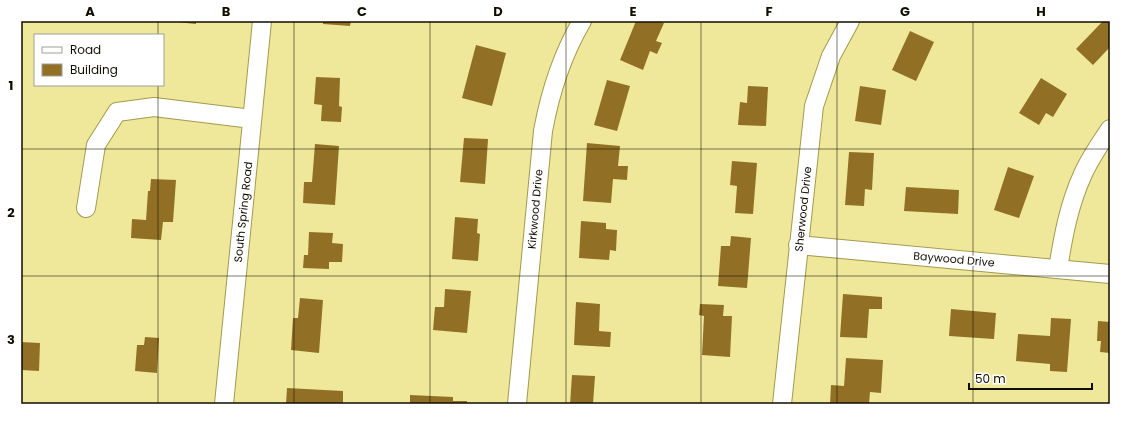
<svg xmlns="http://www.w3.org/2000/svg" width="1131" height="425" font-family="Poppins,sans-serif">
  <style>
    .building { fill: #917026 }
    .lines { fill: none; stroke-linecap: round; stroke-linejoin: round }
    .minor-casing { stroke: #a29a4e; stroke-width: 20 }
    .minor { stroke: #fff; stroke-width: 18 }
    .grid { fill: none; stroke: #110e00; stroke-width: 1; stroke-opacity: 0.55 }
    .labels { text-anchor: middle; stroke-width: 3.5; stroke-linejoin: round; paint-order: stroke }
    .street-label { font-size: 11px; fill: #110e00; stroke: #fff }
    .neatline { fill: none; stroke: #110e00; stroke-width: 1.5 }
    .grid-label { font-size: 13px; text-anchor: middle; font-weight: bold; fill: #110e00 }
  </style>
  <rect width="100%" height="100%" fill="#efe89a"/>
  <g class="building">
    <polygon points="167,21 196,21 196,24"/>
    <polygon points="323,21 351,21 350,26 323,24"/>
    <polygon points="636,21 658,21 664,23 656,41 662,43 657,54 650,51 643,70 620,60"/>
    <polygon points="1103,21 1110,21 1110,47 1093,65 1076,49"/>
    <polygon points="910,31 934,42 916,81 892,70"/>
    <polygon points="476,45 506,53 492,106 462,98"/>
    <polygon points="316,77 340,78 339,106 342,107 341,122 321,121 322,105 314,104"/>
    <polygon points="1041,78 1067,94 1053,117 1046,113 1039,125 1019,113"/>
    <polygon points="607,80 630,86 617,131 594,125"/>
    <polygon points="748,86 768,87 766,126 738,125 740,102 747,103"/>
    <polygon points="860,86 886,90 881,125 855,121"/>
    <polygon points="464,138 488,139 485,184 460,182"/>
    <polygon points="587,143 620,146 618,166 628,166 627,180 613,179 611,203 583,201"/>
    <polygon points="315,144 339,146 335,205 303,203 304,182 312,182"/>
    <polygon points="849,152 874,153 872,190 865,189 864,206 845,205"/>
    <polygon points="732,161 757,163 753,214 735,213 737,186 730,185"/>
    <polygon points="1008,167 1034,176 1019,218 994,210"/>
    <polygon points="151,179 176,180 173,222 163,222 161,240 131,238 132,219 146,220 148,191 150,191"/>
    <polygon points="906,187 959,190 958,214 904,211"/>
    <polygon points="455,217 478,219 477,233 480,234 478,261 452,259"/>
    <polygon points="581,221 606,223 606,229 617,230 616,251 610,250 609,260 579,258"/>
    <polygon points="309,232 333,233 332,243 343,244 342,262 329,262 329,269 303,268 304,255 308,255"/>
    <polygon points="731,236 751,238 747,288 718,286 721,246 730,246"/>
    <polygon points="445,289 471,291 467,333 433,330 435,307 444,307"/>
    <polygon points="843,294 882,297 882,309 869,309 867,338 840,337"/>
    <polygon points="300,298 323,300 319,353 291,350 293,318 298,318"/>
    <polygon points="576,302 600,304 599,331 611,332 610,347 574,345"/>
    <polygon points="700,304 724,305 723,316 732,316 730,357 702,355 704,316 699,315"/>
    <polygon points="951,309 996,313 994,339 949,336"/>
    <polygon points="1051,318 1071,319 1067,372 1050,371 1050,364 1016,361 1018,334 1050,336"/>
    <polygon points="1098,321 1110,322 1110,353 1100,352 1101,341 1097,341"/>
    <polygon points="145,337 159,338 157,373 135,371 137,345 144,345"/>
    <polygon points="21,342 40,343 39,371 21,370"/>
    <polygon points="846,358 883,360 881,393 870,392 869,404 830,404 831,385 844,386"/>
    <polygon points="572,375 595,376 593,404 570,404"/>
    <polygon points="287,388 343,391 343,404 286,404"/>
    <polygon points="410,395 453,397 453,401 467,401 467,404 410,404"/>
  </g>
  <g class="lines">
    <defs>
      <g id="minor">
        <polyline points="86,208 96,145 117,112 154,107 252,119"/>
        <polyline points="798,245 1110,274"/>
        <path d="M1058,269C1063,237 1069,204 1083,174C1090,158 1100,144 1110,129"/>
        <polyline points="224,404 262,21"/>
        <path d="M517,404L543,131C550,93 562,55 582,21"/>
        <polyline points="782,404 814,106 831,56 850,21"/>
      </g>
    </defs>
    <use href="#minor" class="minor-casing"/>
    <use href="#minor" class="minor"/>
  </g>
  <path class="grid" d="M158,21V35M294,21V404M430,21V404M566,21V404M701,21V404M837,21V404M973,21V404M158,85V404M21,149H1110M21,276H1110"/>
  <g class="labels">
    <g class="street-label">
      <text transform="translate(535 209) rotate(-85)" y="4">Kirkwood Drive</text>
      <text transform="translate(803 209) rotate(-84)" y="4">Sherwood Drive</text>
      <text transform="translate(243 212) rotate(-84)" y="4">South Spring Road</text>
      <text transform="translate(954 259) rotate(5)" y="4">Baywood Drive</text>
    </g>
  </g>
  <rect width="1131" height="425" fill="none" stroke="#ffffff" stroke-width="44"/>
  <rect x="34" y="34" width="130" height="52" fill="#ffffff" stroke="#a09f99"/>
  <rect x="42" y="47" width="20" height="6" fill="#ffffff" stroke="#a09f99"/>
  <text x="70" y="54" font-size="12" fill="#110e00">Road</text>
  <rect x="42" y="64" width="20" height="12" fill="#917026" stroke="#a09f99"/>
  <text x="70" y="74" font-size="12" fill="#110e00">Building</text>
  <path d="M969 383v6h123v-6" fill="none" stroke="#110e00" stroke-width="2"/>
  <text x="975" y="383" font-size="12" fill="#110e00" stroke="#ffffff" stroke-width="3" paint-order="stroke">50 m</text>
  <rect x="22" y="22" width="1087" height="381" class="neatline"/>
  <g class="grid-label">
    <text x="90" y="16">A</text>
    <text x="226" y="16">B</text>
    <text x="362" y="16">C</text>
    <text x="498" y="16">D</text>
    <text x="633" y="16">E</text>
    <text x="769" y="16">F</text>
    <text x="905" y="16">G</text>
    <text x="1041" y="16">H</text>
    <text x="11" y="90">1</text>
    <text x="11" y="217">2</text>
    <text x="11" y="344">3</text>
  </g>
</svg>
